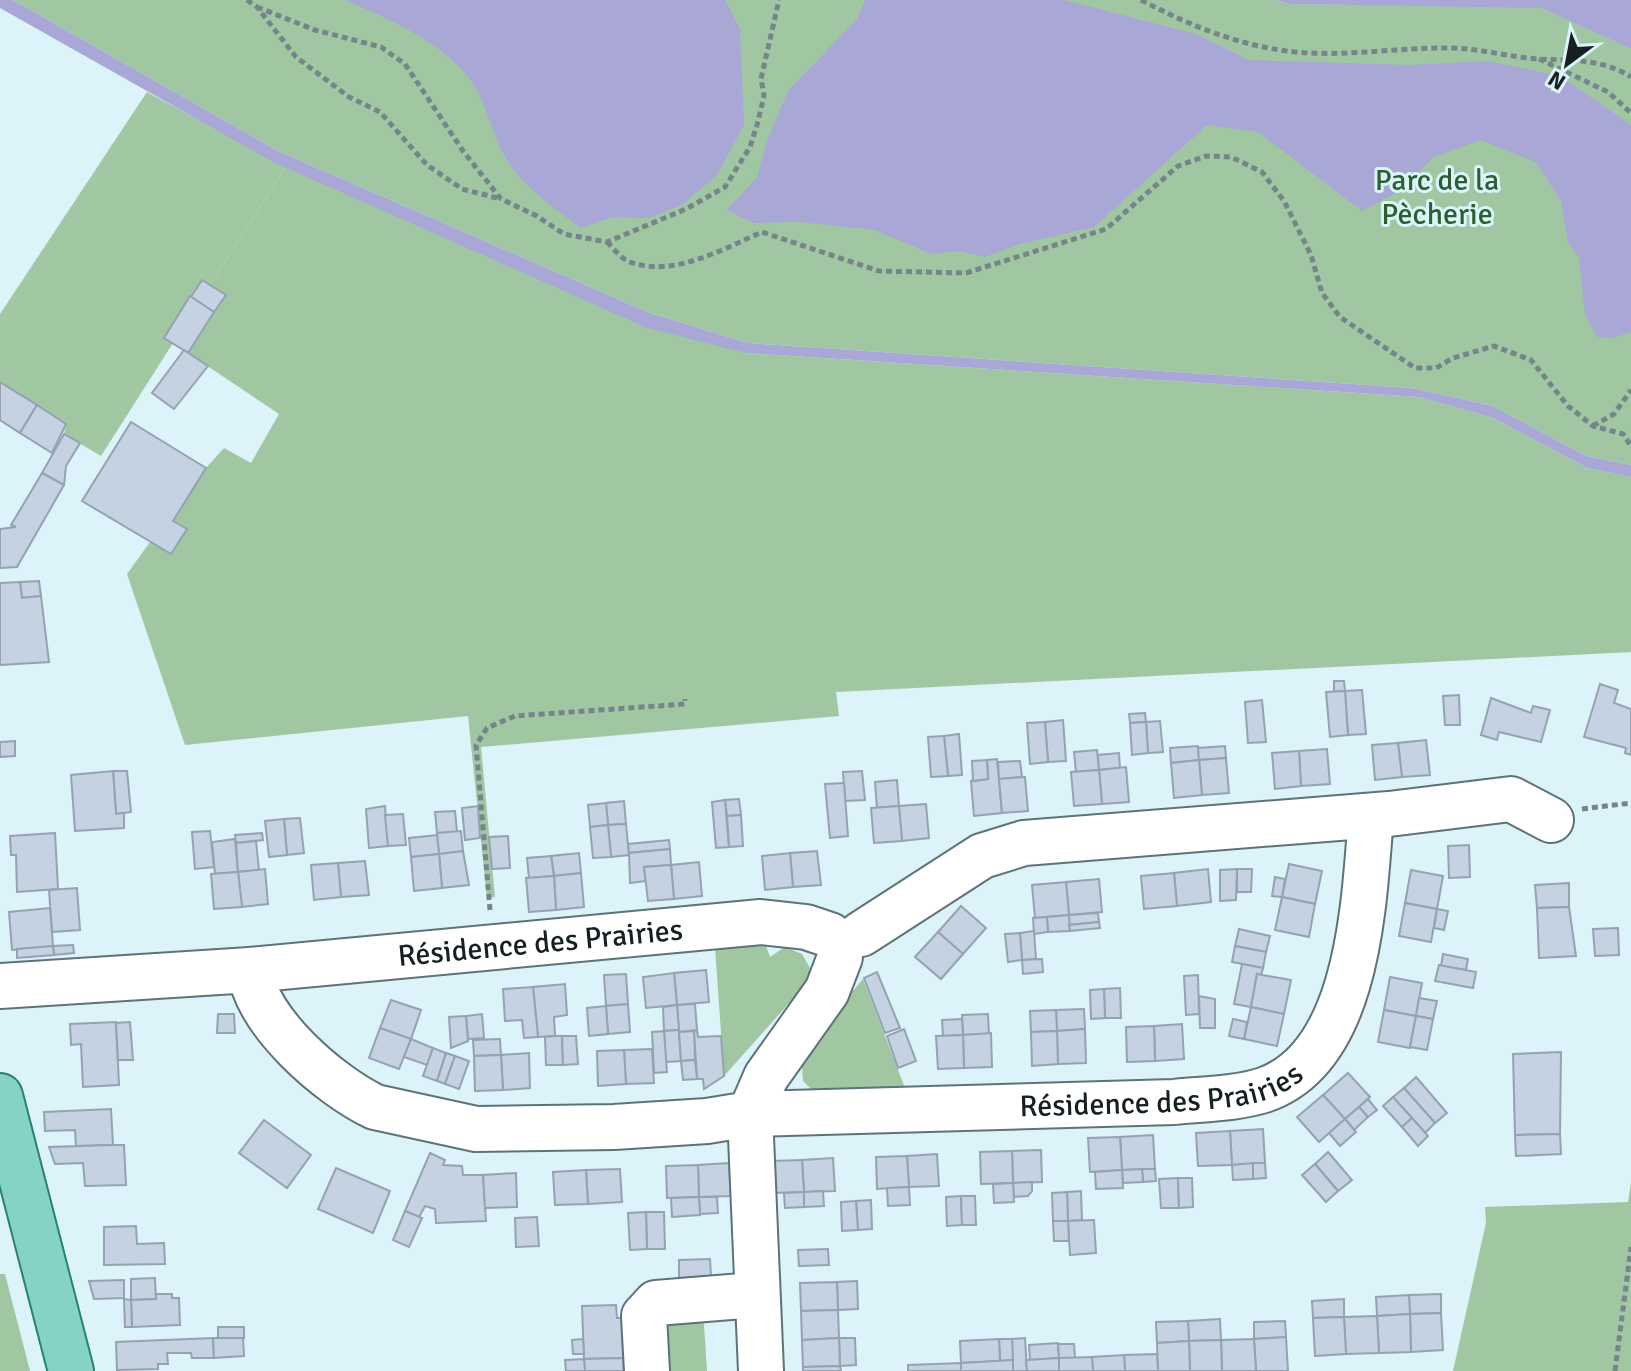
<svg xmlns="http://www.w3.org/2000/svg" width="1631" height="1371" font-family="Signika,sans-serif">
  <style>
    .green { fill: #a0c7a2 }
    .forest { fill: #a1c8a3 }
    .water { fill: #a8a7d6 }
    .building { fill: #c4d2e2; stroke: #94a2b1; stroke-width: 2 }
    .lines { fill: none; stroke-linecap: round; stroke-linejoin: round }
    .minor-casing { stroke: #5e7379; stroke-width: 48 }
    .major-casing { stroke: #2a8074; stroke-width: 48 }
    .path { stroke: #758589; stroke-width: 5; stroke-dasharray: 6 4; stroke-linecap: butt }
    .minor { stroke: #fff; stroke-width: 44 }
    .major { stroke: #85d2c7; stroke-width: 44 }
    .labels { text-anchor: middle; stroke-width: 6; stroke-linejoin: round; paint-order: stroke }
    .park-label { font-size: 30px; fill: #2a6030; stroke: #dbf3f9 }
    .street-label { font-size: 30px; fill: #161f21; stroke: #dbf3f9 }
  </style>
  <rect width="100%" height="100%" fill="#dbf3f9"/>
  <g class="green">
    <polygon points="13,0 1275,0 1289,4 1542,7 1631,49 1631,465 1586,456 1493,406 1412,388 748,343 650,313 278,151"/>
    <polygon points="286,167 558,288 746,353 1419,397 1493,418 1587,468 1631,477 1631,652 836,692 839,716 481,747 495,897 487,898 468,716 185,745 127,574 150,542 171,554 187,529 173,521 206,468 224,448 251,463 279,414 188,353 226,295 210,285"/>
    <polygon points="766,946 770,957 785,947 802,954 810,968 807,983 724,1076 715,947"/>
    <polygon points="863,979 907,1093 818,1096 803,1081 801,1052"/>
    <polygon points="1631,1183 1631,1371 1453,1371 1486,1223 1485,1207 1628,1202"/>
    <polygon points="0,1274 5,1274 30,1371 0,1371"/>
    <polygon points="703,1310 707,1371 657,1371 668,1313"/>
  </g>
  <polygon class="forest" points="147,92 286,167 210,285 202,280 164,337 173,343 101,456 64,434 66,424 0,382 0,314"/>
  <g class="water">
    <polygon points="0,0 13,0 278,151 650,313 748,343 1412,388 1493,406 1586,456 1631,465 1631,477 1587,468 1493,418 1419,397 746,353 647,328 273,162 0,8"/>
    <path d="M345,0H725L740,29L744,125L717,175L682,205L649,218L612,217L581,228C555,208 522,187 505,157C493,136 488,110 476,89C451,45 389,19 345,0Z"/>
    <polygon points="865,0 1064,0 1196,34 1249,60 1409,65 1487,61 1560,76 1631,125 1631,332 1613,338 1597,337 1585,314 1579,258 1568,242 1561,201 1536,162 1481,140 1434,157 1398,192 1362,211 1258,132 1207,125 1094,227 1020,244 985,257 958,251 931,254 875,230 799,222 753,223 727,210 757,177 768,138 788,91 857,19"/>
    <polygon points="1275,0 1631,0 1631,49 1542,8 1289,4"/>
  </g>
  <g class="building">
    <polygon points="202,280 226,295 214,312 191,297"/>
    <polygon points="190,296 214,312 188,353 164,338"/>
    <polygon points="184,350 208,366 174,409 152,393"/>
    <polygon points="0,382 37,405 20,433 0,420"/>
    <polygon points="37,405 66,424 52,453 20,433"/>
    <polygon points="131,422 206,468 173,521 187,529 171,554 82,501"/>
    <polygon points="64,434 80,443 66,466 64,485 42,473"/>
    <polygon points="42,473 64,485 17,567 0,568 0,529 16,527 11,525"/>
    <polygon points="39,581 41,596 22,598 20,582"/>
    <polygon points="20,582 22,598 41,596 49,662 0,665 0,583"/>
    <polygon points="1334,681 1344,681 1345,691 1334,692"/>
    <polygon points="1600,684 1618,690 1614,703 1631,709 1631,755 1625,753 1626,748 1584,737"/>
    <polygon points="1362,690 1366,734 1348,735 1345,691"/>
    <polygon points="1345,691 1348,735 1330,737 1326,692"/>
    <polygon points="1459,695 1460,725 1445,725 1443,696"/>
    <polygon points="1491,698 1531,713 1533,706 1550,710 1541,742 1499,732 1497,740 1481,735"/>
    <polygon points="1262,700 1266,742 1248,743 1245,702"/>
    <polygon points="1145,713 1146,722 1130,723 1129,714"/>
    <polygon points="1063,720 1066,761 1048,762 1045,722"/>
    <polygon points="1160,721 1163,752 1148,753 1146,722"/>
    <polygon points="1045,722 1048,762 1030,764 1027,723"/>
    <polygon points="1146,722 1148,753 1132,755 1130,723"/>
    <polygon points="959,734 962,775 948,776 944,736"/>
    <polygon points="944,736 948,776 931,777 928,737"/>
    <polygon points="1426,740 1430,775 1402,777 1398,743"/>
    <polygon points="15,741 15,756 0,757 0,742"/>
    <polygon points="1398,743 1402,777 1375,780 1372,745"/>
    <polygon points="1198,746 1199,760 1171,763 1170,748"/>
    <polygon points="1225,746 1226,758 1199,760 1198,748"/>
    <polygon points="1327,749 1330,784 1301,786 1299,751"/>
    <polygon points="1097,750 1099,770 1076,772 1074,752"/>
    <polygon points="1299,751 1301,786 1275,789 1272,753"/>
    <polygon points="1119,753 1120,768 1099,770 1098,755"/>
    <polygon points="1226,758 1229,793 1202,795 1199,760"/>
    <polygon points="997,759 1002,813 974,816 971,781 988,779 987,760"/>
    <polygon points="987,760 988,779 973,781 972,761"/>
    <polygon points="1199,760 1202,795 1174,798 1171,763"/>
    <polygon points="1020,761 1022,777 999,779 998,762"/>
    <polygon points="1126,767 1129,802 1102,804 1099,770"/>
    <polygon points="1099,770 1102,804 1074,806 1071,772"/>
    <polygon points="113,771 127,771 131,812 116,814"/>
    <polygon points="113,771 116,814 124,813 124,828 75,831 71,775"/>
    <polygon points="862,771 865,800 845,801 843,772"/>
    <polygon points="1025,777 1028,811 1002,813 999,779"/>
    <polygon points="897,780 899,806 877,808 875,782"/>
    <polygon points="844,783 848,836 830,838 825,784"/>
    <polygon points="739,799 741,815 727,816 725,800"/>
    <polygon points="725,800 729,847 716,848 712,802"/>
    <polygon points="624,801 626,824 608,825 606,803"/>
    <polygon points="606,803 608,825 590,827 588,805"/>
    <polygon points="926,804 929,838 902,841 899,806"/>
    <polygon points="385,806 388,846 369,848 366,809"/>
    <polygon points="478,806 480,838 465,840 462,808"/>
    <polygon points="899,806 902,841 874,843 871,808"/>
    <polygon points="455,811 457,832 437,833 435,812"/>
    <polygon points="403,814 406,845 388,846 385,815"/>
    <polygon points="741,815 743,846 729,847 727,816"/>
    <polygon points="300,818 304,853 287,855 284,819"/>
    <polygon points="284,819 287,855 269,857 265,821"/>
    <polygon points="626,824 629,855 611,857 608,825"/>
    <polygon points="608,825 611,857 593,858 590,827"/>
    <polygon points="210,831 214,867 195,869 192,832"/>
    <polygon points="461,831 463,851 439,854 437,833"/>
    <polygon points="55,833 58,889 17,892 16,855 11,855 10,836"/>
    <polygon points="262,833 263,840 236,843 235,835"/>
    <polygon points="437,835 439,854 411,857 409,838"/>
    <polygon points="508,836 510,868 492,869 489,837"/>
    <polygon points="235,839 238,872 215,874 212,842"/>
    <polygon points="669,840 670,849 629,853 628,844"/>
    <polygon points="256,841 259,870 238,872 236,843"/>
    <polygon points="1469,845 1470,877 1449,878 1448,846"/>
    <polygon points="670,849 671,865 644,867 646,881 630,883 629,853"/>
    <polygon points="463,851 469,885 442,888 439,854"/>
    <polygon points="817,851 821,885 793,887 790,853"/>
    <polygon points="579,853 581,873 554,876 551,856"/>
    <polygon points="790,853 793,887 765,890 762,856"/>
    <polygon points="439,854 442,888 414,891 411,857"/>
    <polygon points="551,856 554,876 529,878 527,858"/>
    <polygon points="365,861 369,895 341,897 338,863"/>
    <polygon points="699,862 702,896 674,899 671,865"/>
    <polygon points="338,863 341,897 314,900 311,865"/>
    <polygon points="1289,864 1322,871 1315,904 1282,897"/>
    <polygon points="671,865 674,899 648,901 644,867"/>
    <polygon points="265,869 268,904 242,907 238,872"/>
    <polygon points="1208,869 1211,902 1177,906 1174,873"/>
    <polygon points="1237,869 1252,869 1251,892 1237,892"/>
    <polygon points="1237,869 1236,900 1220,901 1220,870"/>
    <polygon points="1411,870 1443,876 1437,909 1405,903"/>
    <polygon points="238,872 242,907 214,909 211,874"/>
    <polygon points="581,873 584,907 556,910 554,876"/>
    <polygon points="1174,873 1177,906 1144,909 1141,876"/>
    <polygon points="554,876 556,910 529,912 526,878"/>
    <polygon points="1275,877 1285,879 1282,897 1272,896"/>
    <polygon points="1099,879 1102,912 1069,915 1066,882"/>
    <polygon points="1066,882 1069,915 1035,918 1032,885"/>
    <polygon points="1569,883 1569,907 1537,908 1535,885"/>
    <polygon points="77,888 80,930 52,932 49,890"/>
    <polygon points="1282,897 1315,904 1309,937 1275,930"/>
    <polygon points="1405,903 1437,909 1431,942 1399,936"/>
    <polygon points="961,906 986,928 963,954 938,932"/>
    <polygon points="1569,907 1576,956 1539,958 1537,908"/>
    <polygon points="50,908 53,946 12,950 9,912"/>
    <polygon points="1437,909 1448,911 1444,930 1434,928"/>
    <polygon points="1098,913 1099,922 1069,925 1069,915"/>
    <polygon points="1069,915 1070,931 1048,932 1047,917"/>
    <polygon points="1047,917 1048,932 1034,934 1033,918"/>
    <polygon points="1099,922 1100,928 1070,931 1069,925"/>
    <polygon points="1618,928 1619,955 1595,956 1593,929"/>
    <polygon points="1239,929 1270,936 1266,952 1235,946"/>
    <polygon points="1034,931 1036,959 1022,960 1020,933"/>
    <polygon points="938,932 963,954 941,979 915,957"/>
    <polygon points="1020,933 1022,960 1008,962 1005,934"/>
    <polygon points="73,945 74,953 54,955 53,946"/>
    <polygon points="53,946 54,955 17,958 17,949"/>
    <polygon points="1235,946 1266,952 1263,968 1232,962"/>
    <polygon points="1443,954 1468,959 1466,970 1441,966"/>
    <polygon points="1042,959 1043,972 1023,974 1022,960"/>
    <polygon points="1242,964 1263,968 1261,975 1257,974 1251,1007 1234,1004"/>
    <polygon points="1439,965 1476,972 1473,988 1435,981"/>
    <polygon points="706,970 709,1002 677,1005 674,973"/>
    <polygon points="877,972 900,1028 885,1033 864,978"/>
    <polygon points="674,973 677,1005 646,1008 643,977"/>
    <polygon points="626,974 628,1004 606,1006 604,975"/>
    <polygon points="1257,974 1291,980 1284,1014 1251,1007"/>
    <polygon points="1198,975 1199,1014 1186,1015 1184,976"/>
    <polygon points="1390,977 1422,983 1416,1016 1384,1010"/>
    <polygon points="565,984 567,1015 554,1017 555,1036 538,1037 533,987"/>
    <polygon points="533,987 538,1037 524,1038 522,1020 505,1021 503,989"/>
    <polygon points="1120,988 1121,1018 1105,1018 1104,989"/>
    <polygon points="1104,989 1105,1018 1091,1019 1090,990"/>
    <polygon points="1199,996 1215,999 1215,1028 1200,1028"/>
    <polygon points="1419,998 1437,1001 1433,1019 1416,1016"/>
    <polygon points="391,1000 421,1010 411,1039 380,1028"/>
    <polygon points="628,1004 630,1032 608,1034 606,1006"/>
    <polygon points="695,1004 697,1030 679,1032 677,1005"/>
    <polygon points="677,1005 679,1030 664,1031 663,1007"/>
    <polygon points="606,1006 608,1034 589,1036 587,1008"/>
    <polygon points="1251,1007 1284,1014 1277,1046 1244,1039"/>
    <polygon points="1084,1009 1085,1029 1057,1031 1056,1010"/>
    <polygon points="1056,1010 1057,1031 1031,1032 1030,1011"/>
    <polygon points="1384,1010 1416,1016 1410,1048 1378,1042"/>
    <polygon points="218,1014 234,1014 235,1033 217,1033"/>
    <polygon points="482,1014 484,1038 468,1039 466,1016"/>
    <polygon points="988,1014 989,1034 963,1035 962,1015"/>
    <polygon points="466,1016 468,1041 451,1048 449,1017"/>
    <polygon points="1416,1016 1433,1019 1427,1050 1410,1047"/>
    <polygon points="962,1019 963,1035 943,1036 942,1020"/>
    <polygon points="1233,1019 1247,1022 1244,1039 1229,1036"/>
    <polygon points="116,1022 119,1085 83,1087 81,1044 71,1045 70,1024"/>
    <polygon points="130,1022 133,1060 118,1060 116,1023"/>
    <polygon points="1182,1024 1184,1059 1155,1061 1154,1026"/>
    <polygon points="1154,1026 1155,1061 1127,1062 1126,1027"/>
    <polygon points="380,1028 411,1039 399,1069 369,1058"/>
    <polygon points="904,1029 916,1061 898,1068 887,1036"/>
    <polygon points="1085,1029 1086,1063 1058,1064 1057,1031"/>
    <polygon points="679,1030 681,1061 666,1062 664,1031"/>
    <polygon points="697,1030 698,1037 721,1036 724,1076 704,1089 703,1079 697,1079 694,1031"/>
    <polygon points="664,1031 667,1072 654,1073 652,1032"/>
    <polygon points="694,1031 695,1060 681,1061 679,1032"/>
    <polygon points="1057,1031 1058,1064 1032,1066 1031,1032"/>
    <polygon points="991,1033 992,1067 964,1068 963,1035"/>
    <polygon points="963,1035 964,1068 938,1069 936,1036"/>
    <polygon points="555,1036 562,1036 563,1065 546,1065 545,1037"/>
    <polygon points="562,1036 576,1036 578,1064 563,1065"/>
    <polygon points="411,1039 433,1048 427,1065 404,1057"/>
    <polygon points="500,1039 501,1055 474,1056 473,1040"/>
    <polygon points="433,1048 446,1053 437,1081 423,1076"/>
    <polygon points="652,1049 654,1083 626,1084 624,1050"/>
    <polygon points="624,1050 626,1084 598,1086 597,1051"/>
    <polygon points="1561,1052 1560,1134 1515,1135 1513,1054"/>
    <polygon points="446,1053 455,1056 445,1084 437,1081"/>
    <polygon points="529,1053 530,1088 503,1090 501,1055"/>
    <polygon points="501,1055 503,1090 475,1091 474,1056"/>
    <polygon points="455,1056 469,1061 459,1089 445,1084"/>
    <polygon points="695,1060 697,1079 683,1080 681,1061"/>
    <polygon points="1348,1073 1370,1097 1345,1119 1323,1095"/>
    <polygon points="1416,1077 1447,1113 1435,1123 1404,1088"/>
    <polygon points="1404,1088 1435,1123 1425,1133 1393,1097"/>
    <polygon points="1323,1095 1345,1119 1319,1142 1297,1117"/>
    <polygon points="1393,1097 1412,1118 1402,1127 1383,1106"/>
    <polygon points="1368,1099 1377,1110 1368,1117 1359,1107"/>
    <polygon points="1359,1107 1368,1117 1354,1130 1345,1119"/>
    <polygon points="111,1109 113,1145 76,1146 75,1130 45,1131 44,1112"/>
    <polygon points="1412,1118 1428,1136 1418,1146 1402,1127"/>
    <polygon points="1345,1119 1356,1132 1340,1146 1329,1133"/>
    <polygon points="264,1120 311,1155 287,1188 239,1153"/>
    <polygon points="1263,1129 1265,1163 1232,1165 1230,1131"/>
    <polygon points="1230,1131 1232,1165 1198,1166 1196,1133"/>
    <polygon points="1560,1134 1561,1154 1516,1156 1515,1135"/>
    <polygon points="1153,1135 1155,1169 1122,1170 1120,1137"/>
    <polygon points="1120,1137 1122,1170 1090,1172 1088,1138"/>
    <polygon points="113,1145 124,1145 126,1185 85,1186 83,1163 55,1164 49,1147"/>
    <polygon points="1041,1150 1042,1182 1013,1183 1012,1151"/>
    <polygon points="1012,1151 1013,1183 981,1184 980,1152"/>
    <polygon points="1328,1152 1352,1180 1338,1191 1315,1164"/>
    <polygon points="430,1153 445,1160 443,1165 462,1166 463,1175 483,1175 486,1221 436,1223 435,1209 425,1206 419,1217 405,1211"/>
    <polygon points="937,1154 939,1186 909,1187 907,1156"/>
    <polygon points="907,1156 909,1187 877,1189 876,1157"/>
    <polygon points="833,1158 835,1191 804,1192 802,1160"/>
    <polygon points="802,1160 804,1192 773,1193 771,1161"/>
    <polygon points="729,1163 731,1196 699,1197 698,1165"/>
    <polygon points="1253,1163 1265,1163 1266,1178 1253,1179"/>
    <polygon points="1253,1163 1253,1179 1233,1180 1232,1165"/>
    <polygon points="1315,1164 1338,1191 1326,1202 1302,1175"/>
    <polygon points="698,1165 699,1197 667,1198 666,1166"/>
    <polygon points="336,1168 390,1191 373,1233 318,1209"/>
    <polygon points="620,1169 622,1202 588,1204 586,1170"/>
    <polygon points="1142,1169 1155,1169 1156,1181 1143,1182"/>
    <polygon points="1142,1169 1143,1182 1123,1183 1122,1170"/>
    <polygon points="586,1170 588,1204 555,1205 553,1172"/>
    <polygon points="1122,1170 1123,1188 1096,1189 1095,1172"/>
    <polygon points="516,1173 517,1207 485,1208 483,1175"/>
    <polygon points="1178,1178 1179,1208 1161,1208 1159,1179"/>
    <polygon points="1178,1178 1192,1178 1193,1207 1179,1208"/>
    <polygon points="1032,1182 1032,1191 1028,1196 1014,1197 1013,1183"/>
    <polygon points="1013,1183 1014,1202 994,1203 993,1184"/>
    <polygon points="909,1187 910,1205 888,1206 887,1188"/>
    <polygon points="823,1191 824,1206 804,1207 804,1192"/>
    <polygon points="1081,1191 1082,1220 1068,1221 1067,1192"/>
    <polygon points="804,1192 804,1207 785,1208 784,1193"/>
    <polygon points="1067,1192 1068,1221 1053,1221 1052,1193"/>
    <polygon points="961,1196 962,1225 947,1226 946,1197"/>
    <polygon points="961,1196 975,1196 976,1225 962,1225"/>
    <polygon points="699,1197 717,1197 718,1213 700,1214"/>
    <polygon points="699,1197 700,1215 672,1217 671,1198"/>
    <polygon points="871,1200 872,1229 858,1230 856,1201"/>
    <polygon points="856,1201 858,1230 842,1231 841,1202"/>
    <polygon points="405,1211 422,1218 409,1247 393,1240"/>
    <polygon points="646,1212 664,1212 665,1249 647,1249"/>
    <polygon points="646,1212 647,1249 630,1250 628,1213"/>
    <polygon points="537,1217 539,1246 516,1247 515,1218"/>
    <polygon points="1094,1220 1096,1253 1070,1255 1068,1221"/>
    <polygon points="1053,1221 1068,1221 1069,1241 1054,1241"/>
    <polygon points="136,1226 137,1244 164,1243 165,1264 104,1265 104,1227"/>
    <polygon points="828,1249 829,1265 799,1266 798,1250"/>
    <polygon points="710,1259 711,1277 679,1278 679,1260"/>
    <polygon points="155,1278 156,1299 131,1300 131,1279"/>
    <polygon points="124,1280 124,1298 94,1299 89,1281"/>
    <polygon points="857,1281 858,1309 838,1310 837,1282"/>
    <polygon points="837,1282 838,1310 801,1311 800,1283"/>
    <polygon points="156,1294 172,1294 172,1298 179,1298 180,1325 132,1327 131,1300 156,1299"/>
    <polygon points="1441,1294 1441,1313 1410,1314 1409,1295"/>
    <polygon points="1409,1295 1410,1314 1377,1316 1376,1297"/>
    <polygon points="124,1299 131,1300 132,1327 125,1327"/>
    <polygon points="1344,1299 1344,1317 1313,1318 1312,1301"/>
    <polygon points="616,1305 617,1318 622,1318 623,1358 584,1359 582,1306"/>
    <polygon points="838,1310 839,1338 802,1340 801,1311"/>
    <polygon points="1441,1313 1443,1350 1411,1352 1410,1314"/>
    <polygon points="1410,1314 1411,1352 1379,1353 1377,1316"/>
    <polygon points="1377,1316 1379,1353 1346,1354 1344,1317"/>
    <polygon points="1344,1317 1346,1354 1315,1356 1313,1318"/>
    <polygon points="1220,1319 1221,1340 1189,1341 1188,1321"/>
    <polygon points="1188,1321 1189,1341 1157,1343 1156,1322"/>
    <polygon points="1285,1321 1286,1337 1254,1339 1254,1322"/>
    <polygon points="218,1327 244,1327 244,1338 218,1339"/>
    <polygon points="1286,1337 1288,1371 1256,1371 1254,1339"/>
    <polygon points="213,1338 214,1358 192,1358 191,1353 167,1353 168,1364 158,1364 158,1369 117,1370 116,1342"/>
    <polygon points="213,1338 243,1338 244,1356 214,1358"/>
    <polygon points="839,1338 855,1338 856,1365 840,1366"/>
    <polygon points="839,1338 840,1366 803,1367 802,1340"/>
    <polygon points="1025,1338 1027,1371 1013,1371 1012,1339"/>
    <polygon points="583,1339 584,1354 573,1354 572,1340"/>
    <polygon points="999,1339 1012,1339 1013,1360 1000,1361"/>
    <polygon points="999,1339 1000,1361 961,1363 960,1341"/>
    <polygon points="1254,1339 1256,1371 1222,1371 1221,1340"/>
    <polygon points="1221,1340 1222,1371 1190,1371 1189,1341"/>
    <polygon points="1189,1341 1190,1371 1158,1371 1157,1343"/>
    <polygon points="1058,1343 1059,1358 1030,1360 1029,1345"/>
    <polygon points="1058,1344 1074,1344 1075,1358 1059,1358"/>
    <polygon points="1157,1354 1158,1371 1125,1371 1124,1355"/>
    <polygon points="1124,1355 1125,1371 1093,1371 1092,1357"/>
    <polygon points="1092,1357 1093,1371 1059,1371 1059,1358"/>
    <polygon points="623,1358 624,1371 585,1371 584,1359"/>
    <polygon points="1059,1358 1059,1371 1027,1371 1026,1360"/>
    <polygon points="584,1359 585,1371 566,1371 565,1360"/>
    <polygon points="1013,1360 1013,1371 961,1371 961,1363"/>
    <polygon points="961,1363 961,1371 908,1371 908,1365"/>
    <polygon points="840,1366 841,1371 803,1371 803,1367"/>
  </g>
  <g class="lines">
    <defs>
      <g id="minor">
        <polyline points="861,934 982,856 1024,843 1389,814 1511,799 1551,820"/>
        <path id="s1" d="M250,970C256,1022 329,1085 375,1107L476,1129L614,1127L707,1121L750,1114L1174,1102C1203,1099 1236,1099 1264,1090C1360,1057 1364,900 1371,816"/>
        <path id="s2" d="M0,986L250,970L761,922L806,927L830,935"/>
        <polyline points="647,1371 644,1316 656,1303 755,1295"/>
        <polyline points="761,1371 750,1114 766,1077 827,991 840,957"/>
      </g>
      <polyline id="major" points="0,1096 71,1371"/>
    </defs>
    <use href="#minor" class="minor-casing"/>
    <use href="#major" class="major-casing"/>
    <g class="path">
      <polyline points="247,0 257,7 296,57 349,97 380,112 427,165 462,189 501,199"/>
      <path d="M1141,0C1191,26 1239,46 1295,52C1347,57 1401,47 1453,48C1482,49 1510,57 1538,59C1571,61 1601,58 1631,77"/>
      <polyline points="257,7 315,30 381,47 405,64 463,151 501,199 537,216 564,234 607,242 686,209 725,187 750,147 757,125 764,96 761,79 779,0"/>
      <polyline points="1539,59 1608,92 1631,113"/>
      <path d="M607,242C613,248 621,259 630,262C673,278 723,249 762,232L879,271L966,273L1106,229L1178,166L1206,156L1231,157L1262,172L1284,201L1311,255L1322,293L1340,317L1415,368H1436L1453,358L1494,346L1531,360L1568,406L1593,426L1623,434L1631,446"/>
      <polyline points="1593,426 1614,414 1631,390"/>
      <polyline points="1582,809 1631,803"/>
      <polyline points="490,910 476,745 487,728 515,716 685,704 685,699"/>
      <polyline points="1615,1371 1631,1247"/>
    </g>
    <use href="#minor" class="minor"/>
    <use href="#major" class="major"/>
  </g>
  <g class="labels">
    <g class="park-label">
      <text x="1437" y="190">Parc de la<tspan x="1437" dy="34">Pècherie</tspan></text>
    </g>
    <g class="street-label">
      <text dy="10" stroke="none"><textPath href="#s2" startOffset="542">Résidence des Prairies</textPath></text>
      <text dy="10" stroke="none"><textPath href="#s1" startOffset="982">Résidence des Prairies</textPath></text>
    </g>
  </g>
  <g transform="translate(1567 64) rotate(212)" stroke="#dbf3f9" stroke-width="6" paint-order="stroke">
  <path d="M0-6L14 30L0 20L-14 30Z" fill="#161f21"/>
  <text y="-12" font-size="22" font-weight="bold" text-anchor="middle" fill="#161f21">N</text>
  </g>
</svg>
